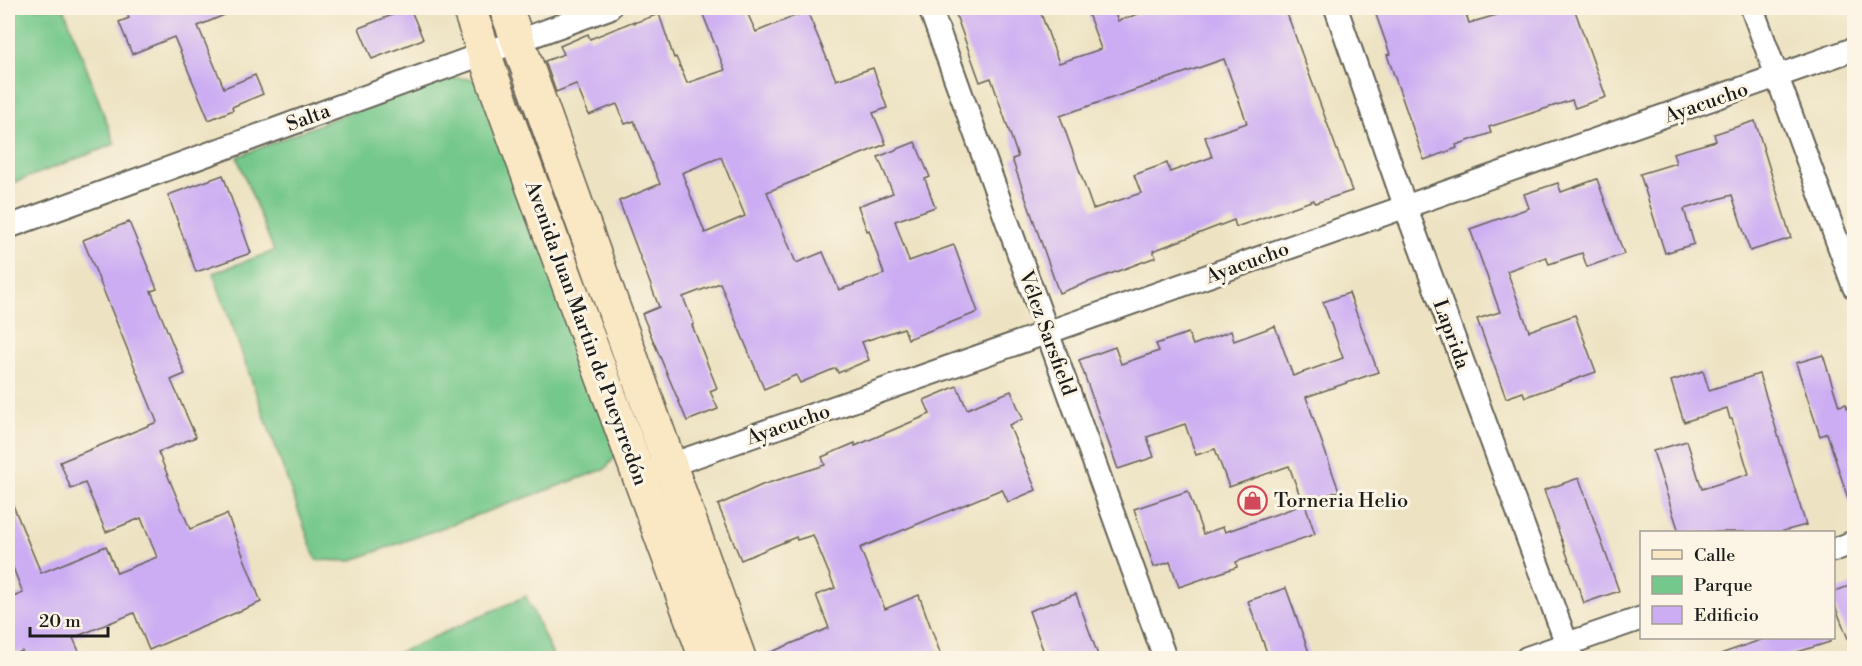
<svg xmlns="http://www.w3.org/2000/svg" width="1862" height="666" font-family="'Libre Bodoni',serif">
  <style>
    .green { fill: #74c88b; stroke: #487254; stroke-width: 1.5 }
    .building { fill: #ccadf3; fill-rule: evenodd }
    .lines { fill: none; stroke-linecap: round; stroke-linejoin: round }
    .minor-casing { stroke: #656256; stroke-width: 26 }
    .secondary-casing { stroke: #656256; stroke-width: 36 }
    .minor { stroke: #fff; stroke-width: 22 }
    .secondary { stroke: #fae7c3; stroke-width: 33 }
    .labels { text-anchor: middle; stroke-width: 6; stroke-linejoin: round; paint-order: stroke }
    .street-label { font-size: 20px; fill: #1c1c1c; stroke: #fcf5e5 }
    .poi-label { font-size: 20px; fill: #1c1c1c; stroke: #fcf5e5; text-anchor: start }
  </style>
  <rect width="100%" height="100%" fill="#fcf5e5"/>
  <filter id="ink" filterUnits="userSpaceOnUse"><feTurbulence type="fractalNoise" baseFrequency=".0167" numOctaves="2"/><feDisplacementMap in="SourceGraphic" scale="12" xChannelSelector="R" yChannelSelector="G"/><feConvolveMatrix kernelMatrix="1 2 1 2 8 2 1 2 1" color-interpolation-filters="sRGB"/></filter>
  <filter id="wash" filterUnits="userSpaceOnUse"><feTurbulence type="fractalNoise" baseFrequency=".008" numOctaves="4" result="noise"/><feDisplacementMap in="SourceGraphic" scale="24" xChannelSelector="R" yChannelSelector="G"/><feGaussianBlur stdDeviation="1.35" result="paint"/><feColorMatrix in="noise" values="0 0 0 0 0 0 0 0 0 0 0 0 0 0 0 0 0 1.4 0 .05"/><feComposite in="paint" operator="in"/></filter>
  <g filter="url(#wash)">
    <rect width="100%" height="100%" fill="#ede3c3"/>
    <g class="green">
      <polygon points="8,8 64,8 115,144 8,185"/>
      <polygon points="441,76 479,80 622,448 605,469 350,561 316,560 213,273 274,251 237,157"/>
      <polygon points="526,596 554,658 387,658"/>
    </g>
    <g id="blocks">
      <g class="building">
        <polygon points="124,8 241,8 198,26 224,88 255,75 263,94 232,107 233,110 209,120 174,37 132,54 119,22 129,18"/>
        <polygon points="410,8 423,39 372,59 359,28"/>
        <path d="M713,8H745L756,32L807,11L836,80L873,68L887,108L873,113L886,144L767,192L796,263L823,252L839,290L884,274L869,230L867,231L858,206L893,193L878,157L915,142L930,177L925,179L935,207L895,221L909,261L954,245L978,312L908,339L904,328L862,342L869,360L838,373L836,368L800,383L796,375L764,389L720,283L683,297L694,324L692,325L717,388L710,391L718,409L687,421L642,314L659,307L619,201L660,184L634,121L625,124L617,104L589,115L576,84L556,92L545,61L564,54L560,46L588,34L590,39L634,21V23L659,14L674,58L676,57L687,83L725,70L702,12ZM721,157L745,216L705,233L682,173Z"/>
        <path d="M977,8H1039L1059,63L1101,49L1086,8H1113L1118,21L1155,8H1285L1352,191L1315,203L1314,200L1236,227L1234,220L1153,251L1156,257L1059,293L1012,159L1018,157L991,78L980,82L956,15ZM1224,59L1247,123L1205,137L1212,157L1170,172L1167,163L1134,175L1141,193L1093,209L1060,116Z"/>
        <polygon points="1388,8 1464,8 1469,23 1520,8 1574,8 1606,97 1575,108 1572,100 1489,127 1491,133 1456,145 1457,148 1424,160 1387,55 1390,54 1375,12"/>
        <polygon points="1755,121 1791,238 1750,251 1732,195 1684,209 1694,244 1665,253 1640,174 1676,163 1673,153 1716,141 1714,134"/>
        <polygon points="223,175 251,253 196,272 168,195"/>
        <polygon points="1597,179 1624,254 1587,267 1582,253 1549,264 1546,257 1507,271 1529,331 1575,315 1596,372 1525,397 1523,392 1506,398 1477,319 1500,312 1470,229 1529,208 1524,194 1558,183 1561,192"/>
        <polygon points="129,222 157,289 151,291 185,374 171,380 196,437 158,452 190,529 227,514 261,602 149,650 134,613 73,638 82,658 25,658 22,651 8,657 8,599 23,593 8,555 8,493 41,573 106,546 117,573 157,557 141,518 106,532 85,483 71,489 60,462 157,422 83,240"/>
        <polygon points="1349,293 1378,372 1306,397 1339,491 1303,504 1289,466 1229,487 1215,449 1196,455 1185,424 1147,437 1154,457 1118,469 1079,360 1115,347 1121,364 1159,351 1156,344 1188,333 1193,345 1231,331 1234,341 1275,326 1293,376 1343,358 1323,302"/>
        <polygon points="1823,355 1839,406 1846,404 1854,431 1854,505 1850,505 1827,433 1820,436 1796,363"/>
        <polygon points="1703,371 1709,390 1759,374 1806,525 1780,532 1679,532 1653,451 1687,441 1702,489 1749,474 1732,419 1730,419 1727,408 1684,422 1671,381"/>
        <polygon points="957,386 967,409 1011,391 1023,419 1009,425 1036,490 1008,502 1002,489 860,548 885,609 919,595 942,658 757,658 829,628 816,595 835,588 813,535 797,540 796,537 741,560 718,505 762,485 825,465 822,457 855,443 855,446 930,414 924,400"/>
        <polygon points="1579,478 1619,591 1584,603 1544,490"/>
        <polygon points="1188,491 1203,534 1223,527 1225,532 1305,504 1315,534 1236,562 1237,567 1179,587 1170,562 1154,567 1134,509"/>
        <polygon points="1854,584 1854,651 1853,651 1833,601 1833,592"/>
        <polygon points="1286,588 1311,658 1269,658 1248,601"/>
        <polygon points="1076,594 1099,658 1046,658 1029,611"/>
        <polygon points="1766,638 1829,638 1830,642 1778,658 1716,658 1715,656"/>
      </g>
    </g>
  </g>
  <g filter="url(#ink)">
    <use href="#blocks" fill-opacity="0" stroke="#656256" stroke-width="1.5"/>
    <g class="lines">
      <defs>
        <g id="minor">
          <polyline points="930,8 1165,658"/>
          <polyline points="1336,8 1405,206 1572,658"/>
          <polyline points="1752,8 1854,287"/>
          <polyline points="8,227 609,8"/>
          <polyline points="656,470 1854,49"/>
          <polyline points="1834,550 1854,542"/>
          <polyline points="1527,658 1642,618"/>
        </g>
        <g id="secondary">
          <polyline points="469,8 494,82 706,658"/>
          <polyline points="506,8 739,658"/>
        </g>
      </defs>
      <use href="#minor" class="minor-casing"/>
      <use href="#secondary" class="secondary-casing"/>
      <use href="#minor" class="minor"/>
      <use href="#secondary" class="secondary"/>
    </g>
  </g>
  <defs>
    <symbol id="shop-ring" viewBox="-11 -11 22 22"><circle r="9.5" fill="#fcf5e5" stroke="#d1495b" stroke-width="1.5"/><path d="M-5-2.5h2.3a2.7 3.5 0 0 1 5.4 0H5L5.5 6h-11ZM-1.5-2.5h3a1.5 2.3 0 0 0-3 0Z" fill="#d1495b"/></symbol>
  </defs>
  <g fill-rule="evenodd">
    <use href="#shop-ring" x="1236" y="484" width="33" height="33"/>
  </g>
  <g class="labels">
    <g class="street-label">
      <text transform="translate(1706 102) rotate(-19)" y="7">Ayacucho</text>
      <text transform="translate(308 117) rotate(-20)" y="7">Salta</text>
      <text transform="translate(1247 262) rotate(-20)" y="7">Ayacucho</text>
      <text transform="translate(587 333) rotate(70)" y="7">Avenida Juan Martin de Pueyrredón</text>
      <text transform="translate(1048 333) rotate(70)" y="7">Vélez Sarsfield</text>
      <text transform="translate(1452 334) rotate(70)" y="7">Laprida</text>
      <text transform="translate(788 424) rotate(-19)" y="7">Ayacucho</text>
    </g>
    <g class="poi-label">
      <text x="1274" y="507">Torneria Helio</text>
    </g>
  </g>
  <rect width="1862" height="666" fill="none" stroke="#fcf5e5" stroke-width="30"/>
  <rect x="1640" y="531" width="195" height="108" fill="#fcf5e5" stroke="#a29e95" stroke-width="1.5"/>
  <rect x="1652" y="550" width="30" height="9" fill="#fae7c3" stroke="#a29e95" stroke-width="1.5"/>
  <text x="1694" y="561" font-size="18" fill="#1c1c1c">Calle</text>
  <rect x="1652" y="576" width="30" height="18" fill="#74c88b" stroke="#a29e95" stroke-width="1.5"/>
  <text x="1694" y="591" font-size="18" fill="#1c1c1c">Parque</text>
  <rect x="1652" y="606" width="30" height="18" fill="#ccadf3" stroke="#a29e95" stroke-width="1.5"/>
  <text x="1694" y="621" font-size="18" fill="#1c1c1c">Edificio</text>
  <path d="M30 627v9h78v-9" fill="none" stroke="#1c1c1c" stroke-width="3"/>
  <text x="39" y="627" font-size="18" fill="#1c1c1c" stroke="#fcf5e5" stroke-width="4.5" paint-order="stroke">20 m</text>
</svg>
